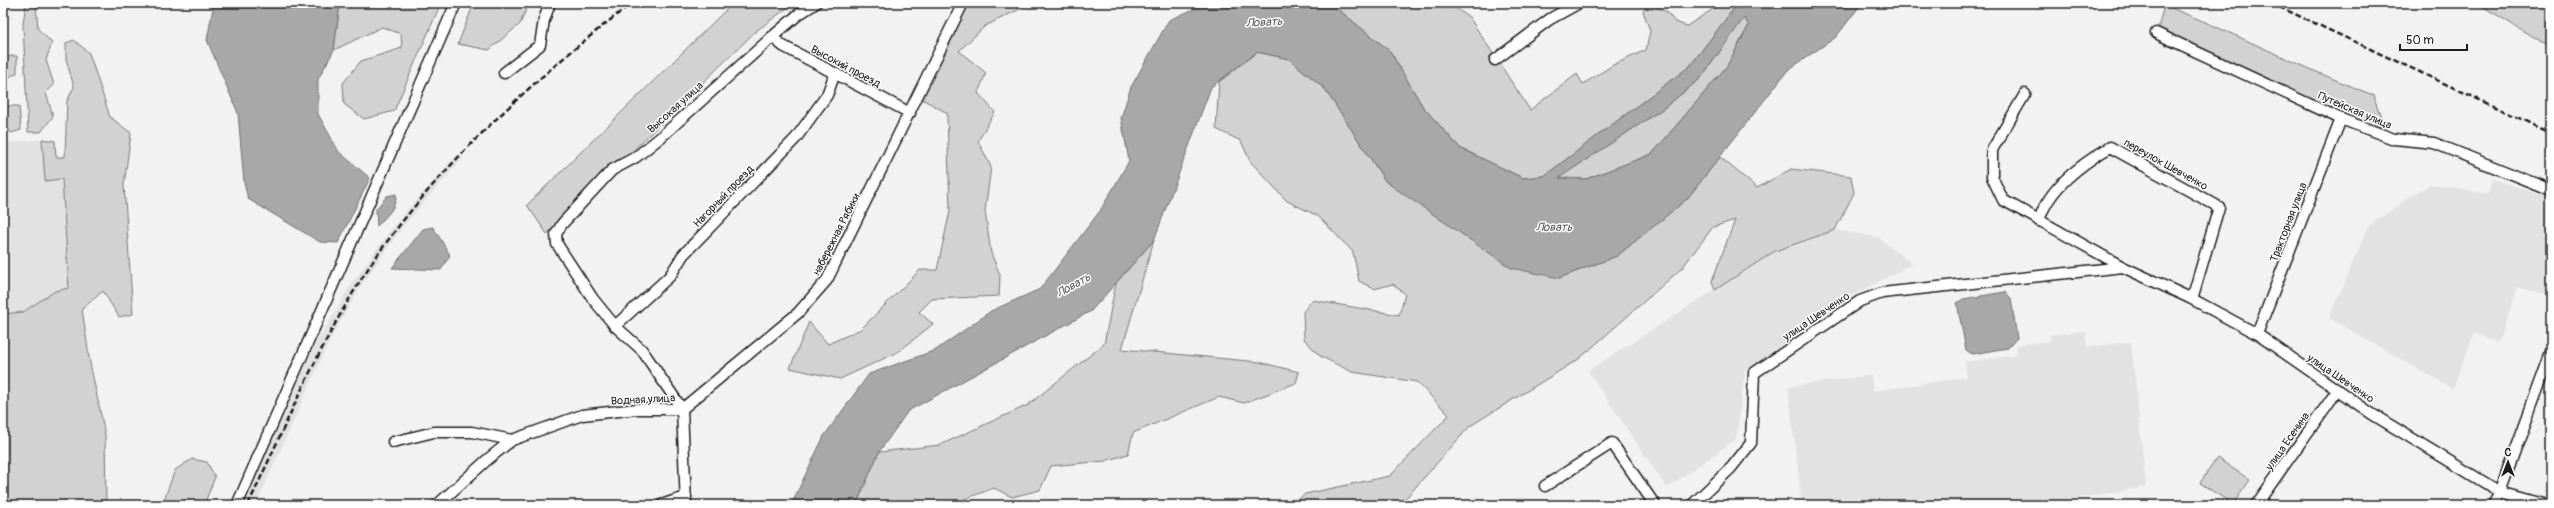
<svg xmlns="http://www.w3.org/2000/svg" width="2554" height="508" font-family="Pangolin,sans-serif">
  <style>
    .built { fill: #e2e2e2 }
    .green { fill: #d2d2d2; stroke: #777 }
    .water { fill: #a8a8a8; stroke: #707070; fill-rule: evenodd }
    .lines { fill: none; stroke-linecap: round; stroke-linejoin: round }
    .minor-casing { stroke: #1c1c1c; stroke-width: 13 }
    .minor { stroke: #fff; stroke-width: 10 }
    .rail { stroke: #1c1c1c; stroke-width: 2.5; stroke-dasharray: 6 3; stroke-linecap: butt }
    .labels { text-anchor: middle; stroke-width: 3; stroke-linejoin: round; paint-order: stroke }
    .street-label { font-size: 11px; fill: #1c1c1c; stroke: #fff }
    .water-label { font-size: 12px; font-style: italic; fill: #5b5b5b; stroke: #fff }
  </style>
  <rect width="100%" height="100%" fill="#f2f2f2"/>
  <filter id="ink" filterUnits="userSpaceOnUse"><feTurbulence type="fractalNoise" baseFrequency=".025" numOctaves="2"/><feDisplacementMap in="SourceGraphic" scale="8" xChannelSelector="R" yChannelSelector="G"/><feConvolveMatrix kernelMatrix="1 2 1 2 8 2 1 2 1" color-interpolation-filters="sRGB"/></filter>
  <g filter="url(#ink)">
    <g class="built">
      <polygon points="42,139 45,181 62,179 69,288 55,291 23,312 3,314 3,144"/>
      <polygon points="458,154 463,158 404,225 362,284 328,344 256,505 243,505 262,457 297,382 319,338 354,280 396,223"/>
      <polygon points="2492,179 2551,197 2551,297 2518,287 2498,343 2474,333 2453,389 2329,318 2369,225 2430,184 2488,194"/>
      <polygon points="1835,230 1878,237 1912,264 1844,300 1789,343 1745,370 1736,439 1667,488 1588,371 1775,251"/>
      <polygon points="2085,331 2087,347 2131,342 2146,487 2035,505 1802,505 1788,387 1871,375 1873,391 1967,377 1965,362 2017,355 2016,345 2050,341 2050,335"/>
    </g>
    <g class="green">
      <polygon points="26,3 36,3 38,29 52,43 46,60 54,85 46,93 53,116 41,132 28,132 23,24"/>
      <polygon points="340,3 441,3 394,111 364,119 344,104 343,83 361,61 402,48 401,34 382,27 334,50"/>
      <polygon points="474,3 529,3 520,24 489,50 458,44"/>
      <polygon points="733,3 794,3 756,31 547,234 527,205"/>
      <polygon points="968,3 1018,3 1020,9 985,26 959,51 986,73 978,93 995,112 978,141 991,167 985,211 991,253 1000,275 999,296 932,299 919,312 933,324 898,352 840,379 790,368 809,322 828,344 861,329 920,270 937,270 950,211 947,113 922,99"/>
      <polygon points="1330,3 1448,3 1469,17 1530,110 1577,74 1583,84 1613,65 1646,50 1650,31 1643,11 1649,3 1667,12 1675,22 1687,26 1722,3 1738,3 1690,66 1544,176 1523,178 1460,148 1423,107 1390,51"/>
      <polygon points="2477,3 2551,3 2551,48"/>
      <path d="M2164,5C2235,33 2302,68 2373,95L2385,128L2359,121L2158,29Z"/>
      <polygon points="1743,18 1749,25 1727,66 1652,154 1586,179 1558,178 1664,108 1701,78"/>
      <polygon points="74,40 89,53 110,117 131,133 124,185 133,314 119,317 103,291 82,309 90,363 105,434 106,505 3,505 3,314 23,312 55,291 69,288 62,179 45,181 42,139 55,141 56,157 65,157 67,101 74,87 66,59 66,43"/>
      <polygon points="1257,52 1289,59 1324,88 1386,182 1559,278 1617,256 1687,199 1720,157 1757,188 1791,169 1851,176 1854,193 1835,230 1775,251 1715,290 1712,281 1735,220 1713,227 1682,268 1579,359 1470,426 1405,499 1382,505 1292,505 1305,494 1390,476 1449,415 1417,382 1352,372 1320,356 1304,339 1303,312 1312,300 1399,315 1405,294 1393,284 1374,289 1359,281 1353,252 1318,216 1287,201 1250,161 1241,141 1216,129 1219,82"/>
      <polygon points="10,56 17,56 17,73 9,77 3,71 4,61"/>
      <polygon points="8,106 19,106 21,130 11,133 4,122 4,111"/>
      <polygon points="1154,240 1122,349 1259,362 1299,372 1296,383 1244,403 1219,397 1133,433 1128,454 1105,461 1051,466 1040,490 1012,497 994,488 948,505 856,505 879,452 940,445 1028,405 1104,344 1116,283"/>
      <polygon points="2217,458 2250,480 2233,504 2200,483"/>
      <polygon points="192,459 207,462 215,477 204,505 162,505 175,470"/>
    </g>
    <g class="water">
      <polygon points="214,3 340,3 334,50 318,79 318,114 339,152 370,178 338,243 320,242 248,199 244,183 238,113 207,40"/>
      <path d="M1208,3H1330L1390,51L1423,107L1460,148L1523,178L1544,176L1690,66L1738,3H1862L1836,37L1788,70L1687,199L1617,256L1559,278L1511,268L1386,182L1324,88L1289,59L1257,52L1211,87L1154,240L1091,311L908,411L879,452L856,505H791L824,436L869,374L936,350L991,311L1040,289L1100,211L1129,161L1121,118L1131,87L1169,20ZM1744,18L1749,25L1727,66L1652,154L1586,179L1559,178L1664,108L1701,78Z"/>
      <path d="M396,194C397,208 386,216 377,226L376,209L387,196Z"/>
      <polygon points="433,227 450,255 441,270 392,268 423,229"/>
      <polygon points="2005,292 2011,298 2017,338 2008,348 1972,354 1966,350 1957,303 1963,299"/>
    </g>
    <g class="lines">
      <defs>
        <g id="minor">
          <polyline points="2156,33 2341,119 2394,139 2434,143 2551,190"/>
          <polyline points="772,37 783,46 910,113"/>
          <polyline points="1495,60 1550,19 1579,3"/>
          <polyline points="504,73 540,45 544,20 550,3"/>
          <polyline points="2025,94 1992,150 1992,177 2003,200 2123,267 2192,299 2257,334 2372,414 2500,492 2546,505"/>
          <path d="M2039,221C2048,188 2082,164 2110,147L2219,207L2192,299"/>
          <polyline points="615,326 670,276 683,255 796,138 827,95 835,73"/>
          <polyline points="2257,334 2341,119"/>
          <polyline points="682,409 642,350 615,326 593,299 557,244 556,234 562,224 612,170 636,157 661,137 772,37 799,14 816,3"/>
          <polyline points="682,409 798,313 827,280 963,3"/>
          <polyline points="682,409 686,505"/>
          <polyline points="393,442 434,432 472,432 512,440"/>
          <polyline points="1545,486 1612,443 1655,505"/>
          <polyline points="237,505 456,3"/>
          <polyline points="437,505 487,460 512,440 582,415 637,409 682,409"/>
          <polyline points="661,505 686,497"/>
          <polyline points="1692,505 1731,468 1751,443 1754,373 1860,301 1882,293 2123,267"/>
          <polyline points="2256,505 2337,391"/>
          <polyline points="2493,505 2500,492 2551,353"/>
        </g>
      </defs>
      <use href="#minor" class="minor-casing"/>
      <use href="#minor" class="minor"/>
      <g class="rail">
        <polyline points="2271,3 2551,133"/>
        <path d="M248,505C283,431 314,356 357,286C422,180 534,78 632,3"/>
      </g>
    </g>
  </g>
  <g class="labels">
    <g class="street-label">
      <text transform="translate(846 66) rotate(28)" y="4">Высокий проезд</text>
      <text transform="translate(675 107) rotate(-42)" y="4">Высокая улица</text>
      <text transform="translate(2355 110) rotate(23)" y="4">Путейская улица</text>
      <text transform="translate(2166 164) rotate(29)" y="4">переулок Шевченко</text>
      <text transform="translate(723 196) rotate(-46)" y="4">Нагорный проезд</text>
      <text transform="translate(2288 222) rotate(-69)" y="4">Тракторная улица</text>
      <text transform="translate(836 234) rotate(-63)" y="4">набережная Рябики</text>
      <text transform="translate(1816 316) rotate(-34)" y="4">улица Шевченко</text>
      <text transform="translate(2341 378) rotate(34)" y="4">улица Шевченко</text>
      <text transform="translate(643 399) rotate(-3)" y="4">Водная улица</text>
      <text transform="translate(2287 441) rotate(-55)" y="4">улица Есенина</text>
    </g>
    <g class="water-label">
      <text transform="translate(1264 22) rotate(-3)" y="4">Ловать</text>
      <text x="1554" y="231">Ловать</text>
      <text transform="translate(1073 285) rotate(-29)" y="4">Ловать</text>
    </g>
  </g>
  <rect width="2554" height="508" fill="none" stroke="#fff" stroke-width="16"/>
  <rect x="8" y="8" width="2538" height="492" fill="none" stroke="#1c1c1c" stroke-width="1.5" filter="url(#ink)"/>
  <g transform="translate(2508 462)" stroke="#ffffff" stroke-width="3" paint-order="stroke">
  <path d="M0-3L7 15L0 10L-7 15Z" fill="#1c1c1c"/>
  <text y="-6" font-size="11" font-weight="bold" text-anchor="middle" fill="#1c1c1c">С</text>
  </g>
  <path d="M2400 44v6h67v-6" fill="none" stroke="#1c1c1c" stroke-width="2"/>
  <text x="2406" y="44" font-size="12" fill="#1c1c1c" stroke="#ffffff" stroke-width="3" paint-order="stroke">50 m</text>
</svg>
